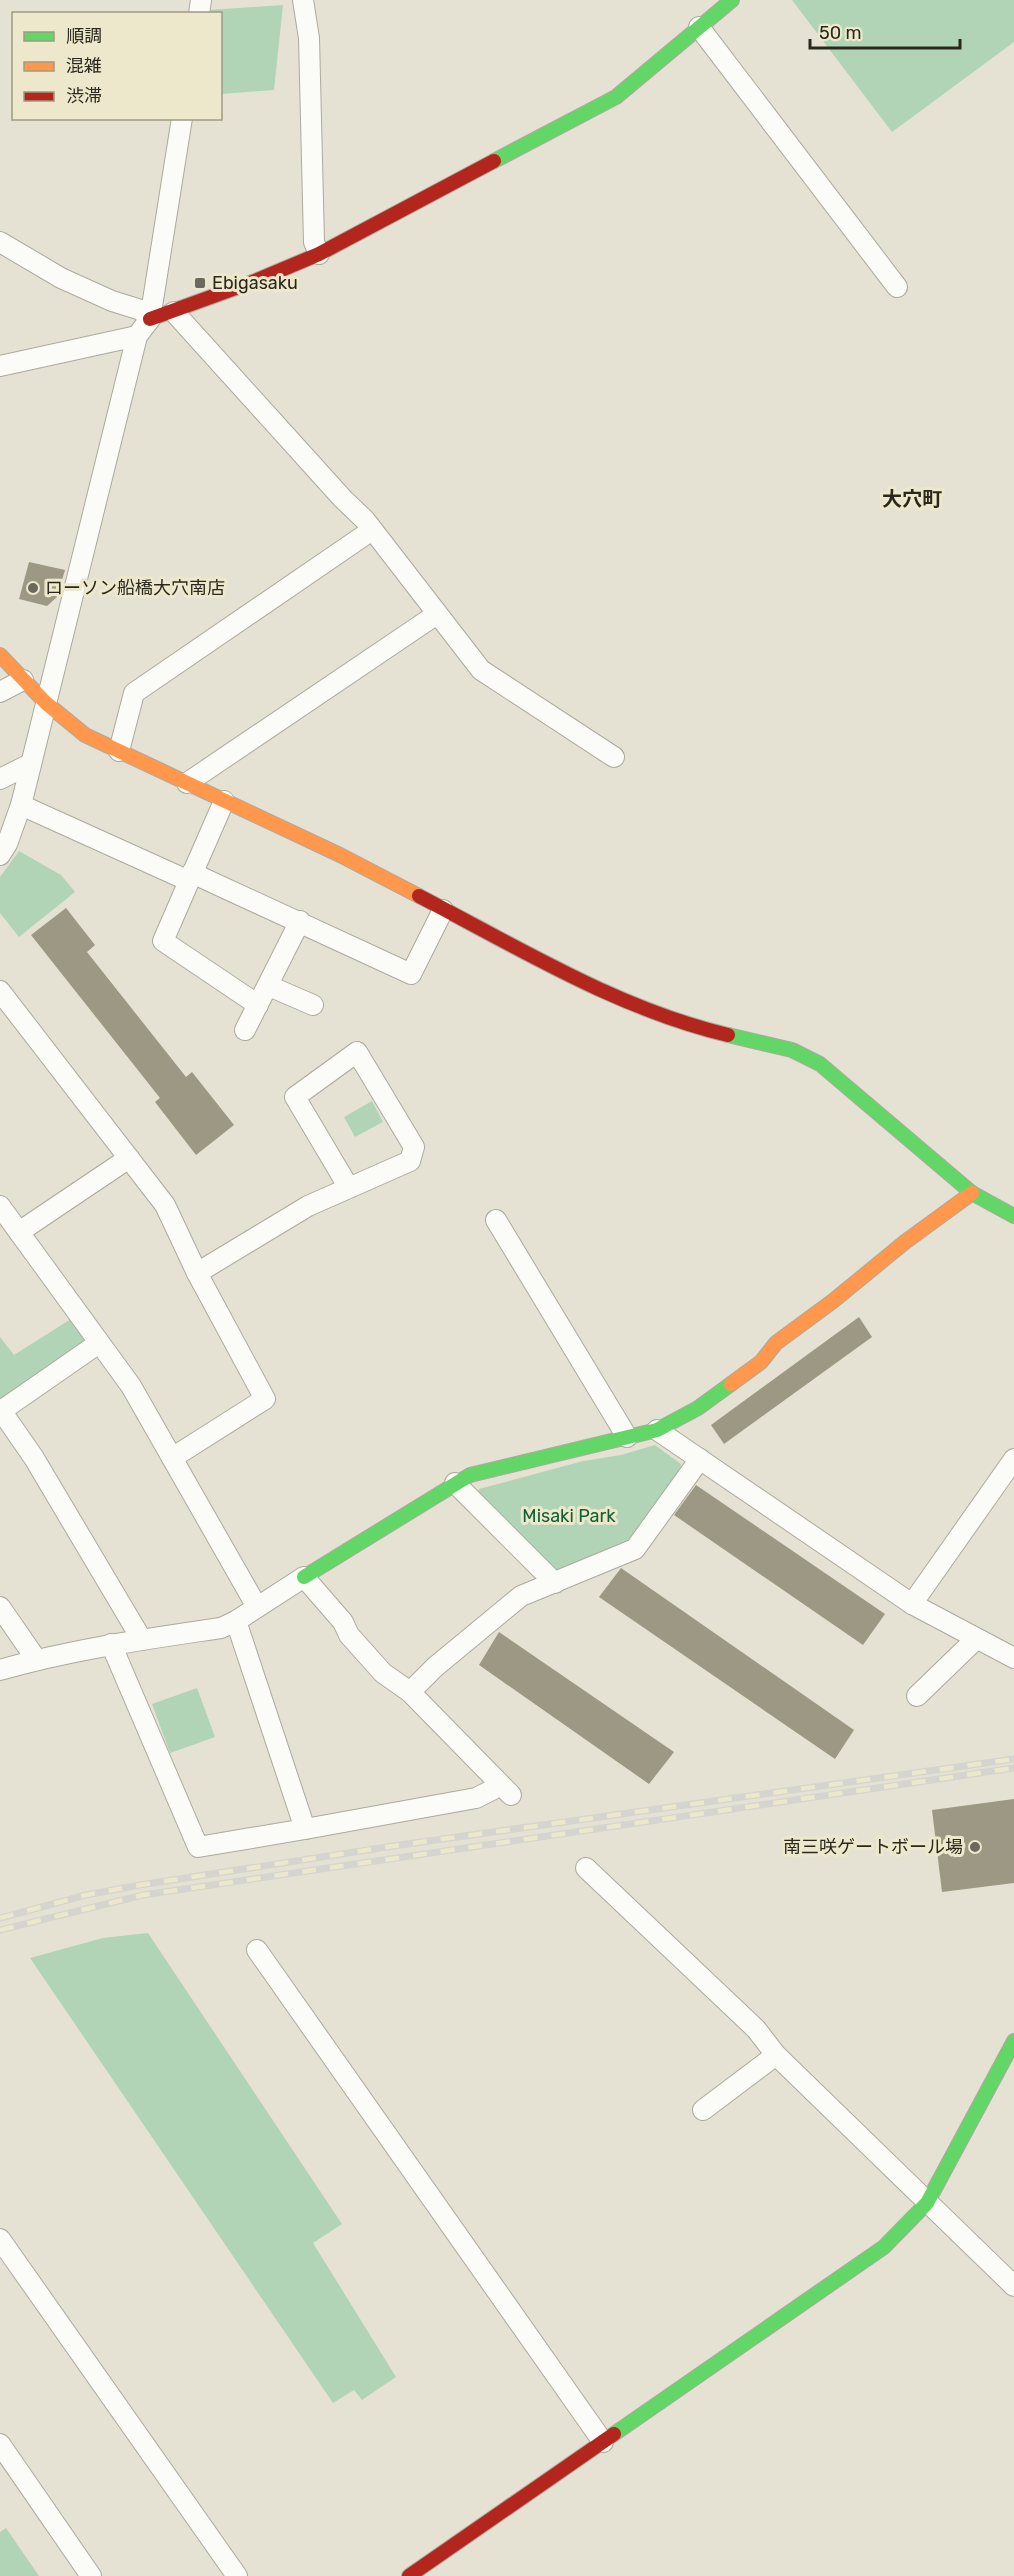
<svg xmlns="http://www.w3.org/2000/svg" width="1014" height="2576" font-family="Rubik,'Noto Sans JP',sans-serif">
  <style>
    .green { fill: #b1d4b6 }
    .building { fill: #9c9883 }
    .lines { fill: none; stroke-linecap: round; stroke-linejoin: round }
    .street-casing { stroke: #acaa9e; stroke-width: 22 }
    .fast-casing { stroke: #acaa9e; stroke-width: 16 }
    .slow-casing { stroke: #acaa9e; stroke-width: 16 }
    .jam-casing { stroke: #acaa9e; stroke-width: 16 }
    .street { stroke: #fbfbf8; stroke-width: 20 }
    .fast { stroke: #63d668; stroke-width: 14 }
    .slow { stroke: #ff974d; stroke-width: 14 }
    .jam { stroke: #b3261e; stroke-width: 14 }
    .rail-casing { stroke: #d5d4cf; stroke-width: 7 }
    .rail { stroke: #ede8cb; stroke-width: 4.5; stroke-dasharray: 14; stroke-linecap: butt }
    .poi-dot { fill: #6b695d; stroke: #ede8cb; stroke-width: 2 }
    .labels { text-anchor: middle; stroke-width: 6; stroke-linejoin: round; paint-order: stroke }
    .poi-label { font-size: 18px; fill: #2a281d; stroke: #ede8cb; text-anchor: start }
    .park-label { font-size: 18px; fill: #106038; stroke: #ede8cb }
    .neighbourhood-label { font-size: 20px; font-weight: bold; fill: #2a281d; stroke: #ede8cb }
  </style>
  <rect width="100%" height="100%" fill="#e5e2d3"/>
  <g class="green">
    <polygon points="792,0 1014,0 1014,42 892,132"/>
    <polygon points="283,5 274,90 221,94 220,14 209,14 209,10"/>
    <polygon points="19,851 61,875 75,892 19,937 0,913 0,877"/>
    <polygon points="372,1101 383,1122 355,1137 344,1117"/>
    <polygon points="71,1319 84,1337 83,1347 9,1400 0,1398 0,1337 14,1355"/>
    <polygon points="655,1445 681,1464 680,1472 633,1541 557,1576 478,1496 479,1489 583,1461 621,1455"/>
    <polygon points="197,1688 215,1737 170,1753 152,1704"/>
    <polygon points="148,1933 342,2224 313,2243 396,2377 362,2400 354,2390 333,2403 30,1958 103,1938"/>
    <polygon points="6,2528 39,2576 0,2576 0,2532"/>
  </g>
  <g class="building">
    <polygon points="29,562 65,570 57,597 47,606 19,599"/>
    <polygon points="66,908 95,945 87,952 186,1077 192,1072 234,1125 196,1155 155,1102 160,1098 31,935"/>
    <polygon points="859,1317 872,1337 724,1444 711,1425"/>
    <polygon points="696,1485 885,1614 863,1645 674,1515"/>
    <polygon points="621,1568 854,1730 835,1759 599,1597"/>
    <polygon points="499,1632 674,1752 649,1784 479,1665"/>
    <polygon points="1014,1799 1014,1883 942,1892 932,1810"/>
  </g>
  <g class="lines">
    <defs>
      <g id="street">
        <polyline points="303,0 309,38 314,242 319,254"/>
        <polyline points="199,14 201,0"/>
        <polyline points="699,27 897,287"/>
        <polyline points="0,242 61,278 112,301 141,310 150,319"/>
        <polyline points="174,312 343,499 365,520 481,670 614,757"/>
        <polyline points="0,366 137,336"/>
        <polyline points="0,692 23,680"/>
        <polyline points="119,751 134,693 372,530"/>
        <polyline points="0,779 30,764"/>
        <polyline points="187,783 437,614"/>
        <polyline points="224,801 163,941 258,1005"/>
        <polyline points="21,805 189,881"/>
        <polyline points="0,855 7,844 21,805 137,336 150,319 182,118"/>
        <polyline points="192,873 411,974 443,910"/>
        <polyline points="269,986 313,1005"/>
        <polyline points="0,991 165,1205 197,1273 265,1399 172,1458"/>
        <polyline points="245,1030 300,921"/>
        <polyline points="0,1206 131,1386 257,1607"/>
        <polyline points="496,1220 627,1437"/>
        <polyline points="19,1232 129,1158"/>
        <polyline points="197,1273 308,1206 410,1161 414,1147 357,1052 295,1097 349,1188"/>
        <polyline points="0,1409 34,1458 142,1640"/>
        <polyline points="1,1411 99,1343"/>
        <polyline points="657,1430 912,1604 1014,1658"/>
        <polyline points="455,1483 555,1583"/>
        <polyline points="912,1604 1014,1459"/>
        <polyline points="0,1607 36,1659"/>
        <polyline points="111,1644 198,1847 305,1829 236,1621"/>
        <path d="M0,1670C72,1649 147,1639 221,1628L236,1621L304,1577L343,1622L349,1635L383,1673L410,1692L511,1795"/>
        <polyline points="410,1692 435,1667 521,1596 635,1549 700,1459"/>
        <polyline points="917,1696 976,1639"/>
        <polyline points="305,1829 476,1798 492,1790 498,1782"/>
        <polyline points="586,1868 756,2029 776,2055 1014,2286"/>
        <polyline points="257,1950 603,2442"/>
        <polyline points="703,2110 776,2055"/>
        <polyline points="0,2239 237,2576"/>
        <polyline points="0,2444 91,2576"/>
      </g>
      <g id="fast">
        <polyline points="494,161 616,97 732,0"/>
        <polyline points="728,1035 792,1050 820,1064 972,1193 1014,1216"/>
        <polyline points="304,1577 470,1475 657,1430 698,1408 731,1384"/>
        <polyline points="614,2434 884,2247 927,2203 1014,2041"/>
      </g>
      <g id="slow">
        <polyline points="0,655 46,703 85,735 340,855 419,896"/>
        <polyline points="731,1384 761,1362 776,1343 833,1301 905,1242 972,1193"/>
      </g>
      <g id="jam">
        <polyline points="150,319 255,281 319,254 494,161"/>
        <path d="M419,896C519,948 618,1009 728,1035"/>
        <polyline points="409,2576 614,2434"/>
      </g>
    </defs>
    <use href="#street" class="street-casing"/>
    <use href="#fast" class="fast-casing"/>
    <use href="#slow" class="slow-casing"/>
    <use href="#jam" class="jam-casing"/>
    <use href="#street" class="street"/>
    <use href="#fast" class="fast"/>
    <use href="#slow" class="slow"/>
    <use href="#jam" class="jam"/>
    <defs>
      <g id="rail">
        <polyline points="0,1918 86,1895 140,1885 393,1846 1014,1759"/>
        <polyline points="0,1930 143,1895 1014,1768"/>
      </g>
    </defs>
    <use href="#rail" class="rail-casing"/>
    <use href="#rail" class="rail"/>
  </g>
  <g class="poi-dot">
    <rect x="194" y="277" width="12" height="12" rx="3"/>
    <circle cx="33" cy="588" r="6"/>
    <circle cx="975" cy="1847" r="6"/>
  </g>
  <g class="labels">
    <g class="poi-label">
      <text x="212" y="289">Ebigasaku</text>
      <text x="45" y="594">ローソン船橋大穴南店</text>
      <text x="963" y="1853" text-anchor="end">南三咲ゲートボール場</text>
    </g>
    <g class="park-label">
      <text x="569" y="1522">Misaki Park</text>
    </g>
    <g class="neighbourhood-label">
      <text x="912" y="506">大穴町</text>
    </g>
  </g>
  <rect x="12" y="12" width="210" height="108" fill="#ede8cb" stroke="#9f9b85" stroke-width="1.5"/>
  <rect x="24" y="32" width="30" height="9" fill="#63d668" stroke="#9f9b85" stroke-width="1.5"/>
  <text x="66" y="42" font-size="18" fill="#2a281d">順調</text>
  <rect x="24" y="62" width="30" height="9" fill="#ff974d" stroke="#9f9b85" stroke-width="1.5"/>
  <text x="66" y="72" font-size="18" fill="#2a281d">混雑</text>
  <rect x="24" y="92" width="30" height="9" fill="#b3261e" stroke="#9f9b85" stroke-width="1.5"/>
  <text x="66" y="102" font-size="18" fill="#2a281d">渋滞</text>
  <path d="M810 39v9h150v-9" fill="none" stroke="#2a281d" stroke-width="3"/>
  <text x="819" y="39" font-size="18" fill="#2a281d" stroke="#ede8cb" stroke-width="4.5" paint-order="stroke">50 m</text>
</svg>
